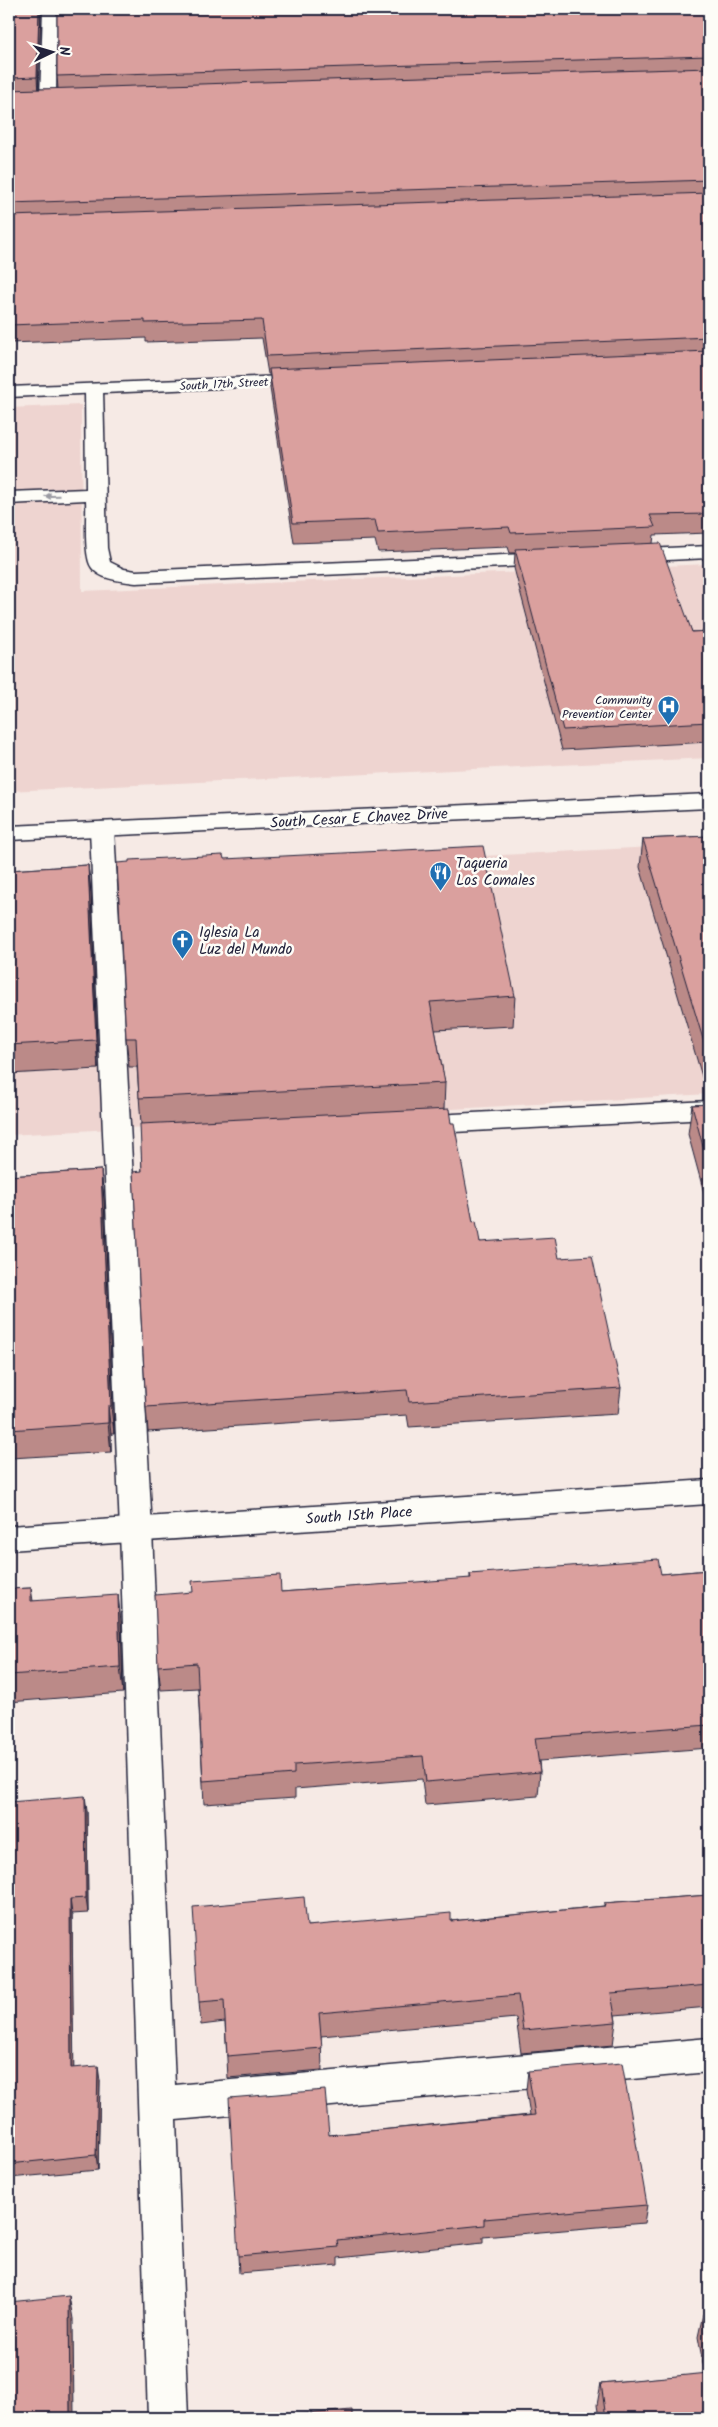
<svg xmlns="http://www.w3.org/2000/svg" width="718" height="2427" font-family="Kalam,sans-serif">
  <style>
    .built { fill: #eed4d0 }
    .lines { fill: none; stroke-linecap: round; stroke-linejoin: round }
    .lane-casing { stroke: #22223b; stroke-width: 3 }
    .street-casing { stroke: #22223b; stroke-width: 3 }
    .secondary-casing { stroke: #22223b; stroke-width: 3 }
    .lane { fill: #fdfcf7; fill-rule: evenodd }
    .street { fill: #fdfcf7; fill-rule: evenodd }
    .secondary { fill: #fdfcf7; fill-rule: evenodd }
    .wall { fill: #bb8a88; stroke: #22223b }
    .shaded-wall { fill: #99706f; stroke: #22223b }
    .building { fill: #daa09e; stroke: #22223b }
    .oneway { fill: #9a9aa2 }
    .labels { text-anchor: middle; stroke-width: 5; stroke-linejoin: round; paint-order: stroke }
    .far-street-label { font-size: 12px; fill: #22223b; stroke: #fdfcf7 }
    .far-poi-label { font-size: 12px; fill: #22223b; stroke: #fdfcf7; text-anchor: end }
    .street-label { font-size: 15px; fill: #22223b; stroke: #fdfcf7 }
    .poi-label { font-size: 15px; fill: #22223b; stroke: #fdfcf7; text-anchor: start }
  </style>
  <rect width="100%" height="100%" fill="#f6eae5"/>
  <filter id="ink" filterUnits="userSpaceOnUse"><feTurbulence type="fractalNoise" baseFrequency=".02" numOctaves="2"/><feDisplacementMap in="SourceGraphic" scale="10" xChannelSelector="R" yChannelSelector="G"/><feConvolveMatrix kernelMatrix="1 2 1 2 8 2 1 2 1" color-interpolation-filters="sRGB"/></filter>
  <g filter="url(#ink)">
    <g class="built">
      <polygon points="81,405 82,591 709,564 709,758 9,791 9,408"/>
      <polygon points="709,844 709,1094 9,1135 9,881"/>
    </g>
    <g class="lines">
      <defs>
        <g id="lane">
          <polygon points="43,9 57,9 56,99 48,104 40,99"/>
          <path d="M94,385L100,386L103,390L107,548L110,562L124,569L136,571L550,553L557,555L560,559L557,563L550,565L136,583C122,581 101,580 92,568C83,557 87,515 86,500L9,504V492L86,489L85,390L88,386Z"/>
          <polygon points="709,546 709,558 626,562 619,560 616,556 619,552 626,550"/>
          <polygon points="102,822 110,824 114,829 152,1530 175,2085 709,2038 709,2072 176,2120 188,2418 148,2418 120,1530 90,829 94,824"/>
          <polygon points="709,1101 709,1119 415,1134 406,1131 402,1125 406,1119 415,1116"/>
        </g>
        <g id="street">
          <polygon points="308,375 314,376 317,380 314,384 9,397 9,387"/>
          <polygon points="709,1480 709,1504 9,1550 9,1526"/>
        </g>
        <polygon id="secondary" points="709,794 709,808 9,840 9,826"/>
      </defs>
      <use href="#lane" class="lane-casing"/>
      <use href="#street" class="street-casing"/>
      <use href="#secondary" class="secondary-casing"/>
      <use href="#lane" class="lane"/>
      <use href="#street" class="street"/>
      <use href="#secondary" class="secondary"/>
    </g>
    <g class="wall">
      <polygon points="9,9 41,9 38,89 58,89 57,76 57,9 709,9 709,533 654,535 653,543 692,632 709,631 709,742 562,750 514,568 515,553 510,553 508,547 378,552 375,540 294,543 270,388 270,374 268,374 262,338 146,342 146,338 9,343"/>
      <polygon points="709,836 709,1090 706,1090 640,867 643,839"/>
      <polygon points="224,859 515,996 513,1026 435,1030 445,1083 444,1109 451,1123 473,1222 480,1242 559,1258 621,1388 618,1414 409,1427 407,1415 148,1432 146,1407 141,1124 137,1067 129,1067 126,1038"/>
      <polygon points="88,865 91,893 98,1069 9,1074 9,870"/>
      <polygon points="709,1104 709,1211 688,1134 692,1105"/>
      <polygon points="101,1170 104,1199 114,1434 111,1434 111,1452 11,1458 11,1455 9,1455 9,1176"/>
      <polygon points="709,1570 709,1748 539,1761 540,1772 538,1796 425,1805 422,1779 295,1789 295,1798 204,1804 198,1688 161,1690 158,1666 281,1592 470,1579 470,1574 661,1574"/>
      <polygon points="31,1588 33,1601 121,1621 123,1693 9,1702 9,1589"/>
      <polygon points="9,1802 87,1811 88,1913 72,1914 73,2068 100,2081 98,2170 9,2178"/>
      <polygon points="709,1895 709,2007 615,2015 616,2022 613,2045 521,2053 516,2018 321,2036 322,2070 228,2078 225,2022 201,2025 199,2002 307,1926 451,1921 604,1906 604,1903"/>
      <polygon points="528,2071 647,2205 644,2223 483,2237 483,2243 338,2258 338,2265 239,2273 238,2256 329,2135 530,2115 526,2090"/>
      <polygon points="709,2313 709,2418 599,2418 597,2405 601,2383 705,2374 698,2337 703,2314"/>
    </g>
    <g class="shaded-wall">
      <polygon points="39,9 41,9 38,93 37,77"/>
      <polygon points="88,865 91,893 98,1069 96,1040"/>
      <polygon points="101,1170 104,1199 114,1434 111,1406"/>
      <polygon points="108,1406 111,1434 111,1452 108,1423"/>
      <polygon points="118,1595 121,1621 123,1693 120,1667"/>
      <polygon points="85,1796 87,1811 88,1913 86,1898"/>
      <polygon points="70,1899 72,1914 74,2083 71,2068"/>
      <polygon points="98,2066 100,2081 98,2170 96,2155"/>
      <polygon points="69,2296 73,2319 74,2418 70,2418"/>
    </g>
    <g class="building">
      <polygon points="9,9 39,9 37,77 9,78"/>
      <polygon points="57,9 709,9 709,56 57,76"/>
      <polygon points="709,68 709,180 9,203 9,90"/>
      <polygon points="709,193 709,337 267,356 262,320 145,323 145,320 9,325 9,216"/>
      <polygon points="709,351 709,514 650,515 655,527 511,533 509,527 378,533 375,520 293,523 269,369"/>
      <polygon points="660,543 692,632 709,631 709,722 563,730 515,549"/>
      <polygon points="709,836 709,1059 643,839"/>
      <polygon points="483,846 515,996 430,1002 445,1083 139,1098 136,1038 126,1038 117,863 129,862 129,860 223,855 224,859"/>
      <polygon points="88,865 96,1040 9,1045 9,870"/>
      <polygon points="709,1104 709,1169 692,1105"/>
      <polygon points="449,1109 451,1123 454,1123 473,1222 476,1221 480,1242 555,1237 559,1258 592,1256 621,1388 409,1402 407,1390 146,1407 133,1172 142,1171 140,1124"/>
      <polygon points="101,1170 111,1406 108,1406 108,1423 9,1430 9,1176"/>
      <polygon points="658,1559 661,1574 709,1570 709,1725 535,1738 540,1772 426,1782 423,1756 294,1765 294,1774 203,1781 197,1663 158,1666 155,1595 193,1592 192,1581 280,1575 281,1592 471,1578 470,1574"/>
      <polygon points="31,1588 31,1601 118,1595 120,1667 9,1675 9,1589"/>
      <polygon points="85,1796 86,1898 70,1899 71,2068 98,2066 96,2155 9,2164 9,1802"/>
      <polygon points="709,1895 709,1985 611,1993 616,2022 523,2030 518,1995 319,2013 322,2048 227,2056 224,2000 199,2002 193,1907 304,1897 307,1926 451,1913 451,1921 605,1906 604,1903"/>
      <polygon points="622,2063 647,2205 484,2219 484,2225 337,2240 338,2247 238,2256 229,2098 325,2090 329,2135 535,2115 528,2071"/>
      <polygon points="69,2296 70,2418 9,2418 9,2302"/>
      <polygon points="709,2313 709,2348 703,2314"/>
      <polygon points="709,2373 709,2418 606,2418 601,2383"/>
      <polygon points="352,2410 352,2418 258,2418"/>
    </g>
    <defs><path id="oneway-solid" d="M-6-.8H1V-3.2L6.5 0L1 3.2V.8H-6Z" transform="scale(1.25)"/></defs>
    <use class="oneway" href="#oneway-solid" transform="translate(52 496) rotate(178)"/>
  </g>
  <defs>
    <symbol id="hospital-pin" viewBox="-11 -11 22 30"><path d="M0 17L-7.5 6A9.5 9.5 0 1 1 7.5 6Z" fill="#1f6fb2" stroke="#fdfcf7"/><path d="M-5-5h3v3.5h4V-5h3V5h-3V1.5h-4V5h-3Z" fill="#fff"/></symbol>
    <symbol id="restaurant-pin" viewBox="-11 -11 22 30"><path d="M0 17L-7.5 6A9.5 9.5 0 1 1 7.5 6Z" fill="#1f6fb2" stroke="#fdfcf7"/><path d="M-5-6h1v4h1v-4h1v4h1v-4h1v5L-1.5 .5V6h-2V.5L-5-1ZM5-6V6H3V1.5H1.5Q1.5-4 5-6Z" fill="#fff"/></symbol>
    <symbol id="church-pin" viewBox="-11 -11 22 30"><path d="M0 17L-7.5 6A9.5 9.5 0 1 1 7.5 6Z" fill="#1f6fb2" stroke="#fdfcf7"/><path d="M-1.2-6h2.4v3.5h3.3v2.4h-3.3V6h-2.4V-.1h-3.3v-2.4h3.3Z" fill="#fff"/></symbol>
  </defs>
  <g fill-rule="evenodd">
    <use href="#hospital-pin" x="656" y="694" width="25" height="34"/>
    <use href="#restaurant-pin" x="428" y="860" width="25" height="34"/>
    <use href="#church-pin" x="170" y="928" width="25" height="34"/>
  </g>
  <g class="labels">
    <g class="far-street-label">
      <text transform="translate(224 384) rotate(-3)" y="4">South 17th Street</text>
    </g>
    <g class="far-poi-label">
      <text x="652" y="704">Community<tspan x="652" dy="14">Prevention Center</tspan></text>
    </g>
    <g class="street-label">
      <text transform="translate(359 818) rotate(-3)" y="5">South Cesar E Chavez Drive</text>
      <text transform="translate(359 1515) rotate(-4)" y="5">South 15th Place</text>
    </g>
    <g class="poi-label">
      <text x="456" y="868">Taqueria<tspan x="456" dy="17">Los Comales</tspan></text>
      <text x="199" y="937">Iglesia La<tspan x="199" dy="17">Luz del Mundo</tspan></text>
    </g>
  </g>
  <rect width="718" height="2427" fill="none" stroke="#fdfcf7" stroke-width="30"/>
  <rect x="15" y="15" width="688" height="2397" fill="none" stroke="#22223b" stroke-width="2" filter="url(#ink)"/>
  <g transform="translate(52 52) rotate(85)" stroke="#fdfcf7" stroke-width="4" paint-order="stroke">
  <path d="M0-4L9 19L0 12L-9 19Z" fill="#22223b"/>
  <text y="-8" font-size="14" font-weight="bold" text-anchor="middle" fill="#22223b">N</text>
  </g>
</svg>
